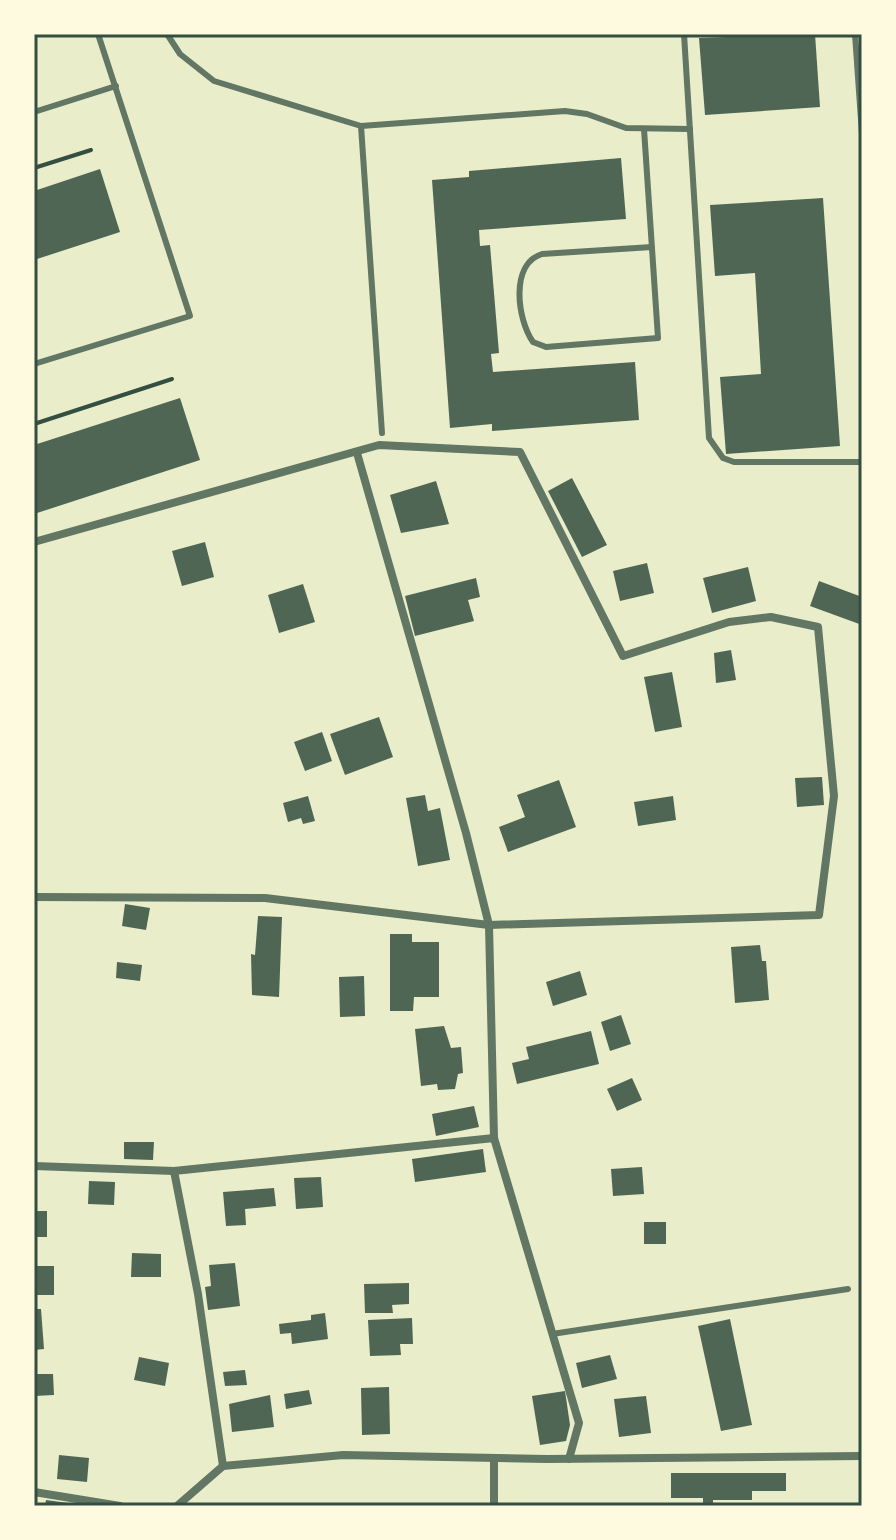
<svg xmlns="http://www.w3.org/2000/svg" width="896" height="1540" font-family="'Alegreya Sans',sans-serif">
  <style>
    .building { fill: #4f6655 }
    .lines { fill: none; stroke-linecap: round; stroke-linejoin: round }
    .path { stroke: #344e41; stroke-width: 4 }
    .service { stroke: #617663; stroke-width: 6 }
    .minor { stroke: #617663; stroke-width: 8 }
    .neatline { fill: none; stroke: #344e41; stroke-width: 3 }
  </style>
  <rect width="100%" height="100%" fill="#e9edc9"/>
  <g class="building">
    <polygon points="815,34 820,107 705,115 699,38"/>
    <polygon points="621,158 626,219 479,230 480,246 490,245 499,353 491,354 493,372 635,362 639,420 492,431 492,424 450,428 432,180 469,177 469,171"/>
    <polygon points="100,169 120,232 34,260 34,191"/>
    <polygon points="823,198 840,446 726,454 720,377 761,374 755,273 715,276 710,205"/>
    <polygon points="180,398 200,460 34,514 34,445"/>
    <polygon points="572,478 607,545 582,557 548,491"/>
    <polygon points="436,481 449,524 401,533 390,495"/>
    <polygon points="205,542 214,577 182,586 172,551"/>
    <polygon points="647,563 654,593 620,601 613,571"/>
    <polygon points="748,567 756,601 712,613 703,578"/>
    <polygon points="476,578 480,597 468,600 474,621 415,636 405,596"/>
    <polygon points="819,581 862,597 862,625 810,606"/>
    <polygon points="303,584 315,622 279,633 268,595"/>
    <polygon points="731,650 736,680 716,683 714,653"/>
    <polygon points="672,672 682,727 655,732 644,677"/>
    <polygon points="379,717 393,757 345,775 330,734"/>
    <polygon points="322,732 332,761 305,771 294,742"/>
    <polygon points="822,777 824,805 797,807 795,778"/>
    <polygon points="559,780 576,827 508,852 499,827 525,817 517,795"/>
    <polygon points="425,795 428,811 440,808 450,860 418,866 406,798"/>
    <polygon points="308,796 315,821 303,824 301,818 288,822 283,803"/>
    <polygon points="673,796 676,820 638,826 634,802"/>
    <polygon points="125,904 150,908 146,930 122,926"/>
    <polygon points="258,916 282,917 279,997 252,995 251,954 255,955"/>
    <polygon points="390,934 412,934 412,942 439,942 439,997 414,997 413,1011 390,1011"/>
    <polygon points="760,945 762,961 766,961 769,1000 735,1003 731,947"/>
    <polygon points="117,962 142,965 140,981 116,978"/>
    <polygon points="580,971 587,995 553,1006 546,982"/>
    <polygon points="364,976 365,1016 340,1017 339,977"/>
    <polygon points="621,1015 631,1044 610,1051 601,1022"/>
    <polygon points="444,1026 451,1048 461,1047 463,1073 458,1074 455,1089 438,1090 437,1084 421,1086 415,1029"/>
    <polygon points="591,1031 599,1064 517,1084 512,1063 529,1059 526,1047"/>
    <polygon points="632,1078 642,1100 617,1111 607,1089"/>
    <polygon points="474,1106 479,1127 436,1136 432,1114"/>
    <polygon points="124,1142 154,1142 153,1160 124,1159"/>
    <polygon points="483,1149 486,1172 415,1182 412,1159"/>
    <polygon points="642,1167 644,1194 613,1196 611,1169"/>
    <polygon points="321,1177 323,1207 296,1209 294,1178"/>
    <polygon points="89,1181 115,1182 114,1205 88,1204"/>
    <polygon points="274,1188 276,1206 245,1209 246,1225 226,1226 223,1192"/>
    <rect x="34" y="1211" width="13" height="26"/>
    <rect x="644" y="1222" width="22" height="22"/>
    <polygon points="132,1253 161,1254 161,1277 131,1277"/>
    <polygon points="235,1263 240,1306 208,1310 205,1287 211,1286 209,1265"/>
    <rect x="34" y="1266" width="20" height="29"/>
    <polygon points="409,1283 409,1304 392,1305 393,1313 365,1313 364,1284"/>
    <polygon points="34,1309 41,1309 44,1349 34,1350"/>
    <polygon points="325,1313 328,1339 292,1344 291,1333 280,1334 279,1324 311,1320 311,1315"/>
    <polygon points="412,1318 413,1344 400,1344 401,1355 370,1356 368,1320"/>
    <polygon points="730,1319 752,1425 721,1431 698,1326"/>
    <polygon points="610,1355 617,1379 582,1388 576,1363"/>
    <polygon points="139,1357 169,1363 165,1386 134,1380"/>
    <polygon points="245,1370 247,1385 225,1386 223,1372"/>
    <polygon points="34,1374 53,1374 54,1395 34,1396"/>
    <polygon points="389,1387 390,1434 362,1435 361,1388"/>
    <polygon points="309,1390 312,1404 286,1409 284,1394"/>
    <polygon points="565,1391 570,1425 566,1441 540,1445 532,1396"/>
    <polygon points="270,1395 274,1427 232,1432 229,1404"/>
    <polygon points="646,1396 651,1433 619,1437 614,1399"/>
    <polygon points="59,1455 89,1458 87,1482 57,1479"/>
    <polygon points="671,1473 786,1473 786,1491 752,1491 752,1500 713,1500 713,1506 703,1506 703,1498 671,1498"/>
    <polygon points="46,1500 76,1504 76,1506 45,1506"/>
  </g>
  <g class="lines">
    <g class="path">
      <polyline points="34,168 91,150"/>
      <polyline points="34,424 172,379"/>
    </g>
    <g class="service">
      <polyline points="167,34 180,54 214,81 361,126 565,111 587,114 626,128 690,129"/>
      <polyline points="684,34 709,438 723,458 734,462 862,462"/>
      <polyline points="855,34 862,134"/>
      <polyline points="34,112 116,86"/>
      <polyline points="361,126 382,433"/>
      <path d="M644,129L658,338L546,347L533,342C517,319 510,264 542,254L652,247"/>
      <polyline points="34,364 190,316 98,34"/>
      <polyline points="552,1334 848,1289"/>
    </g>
    <g class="minor">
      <polyline points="357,453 466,833 489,925 494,1138 579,1423 569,1459"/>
      <polyline points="34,542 379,445 520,452 623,656 729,622 771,617 818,627 834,796 819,915 489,925 265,898 34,897"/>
      <polyline points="34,1166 174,1171 494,1138"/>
      <polyline points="174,1171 198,1294 223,1466"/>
      <polyline points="494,1459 494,1506"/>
      <polyline points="223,1466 343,1455 547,1459 862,1456"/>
      <polyline points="34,1492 120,1506"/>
      <polyline points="177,1506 223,1466"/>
    </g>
  </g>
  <rect width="896" height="1540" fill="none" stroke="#fefae0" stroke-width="72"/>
  <rect x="36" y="36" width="824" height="1468" class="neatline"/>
</svg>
